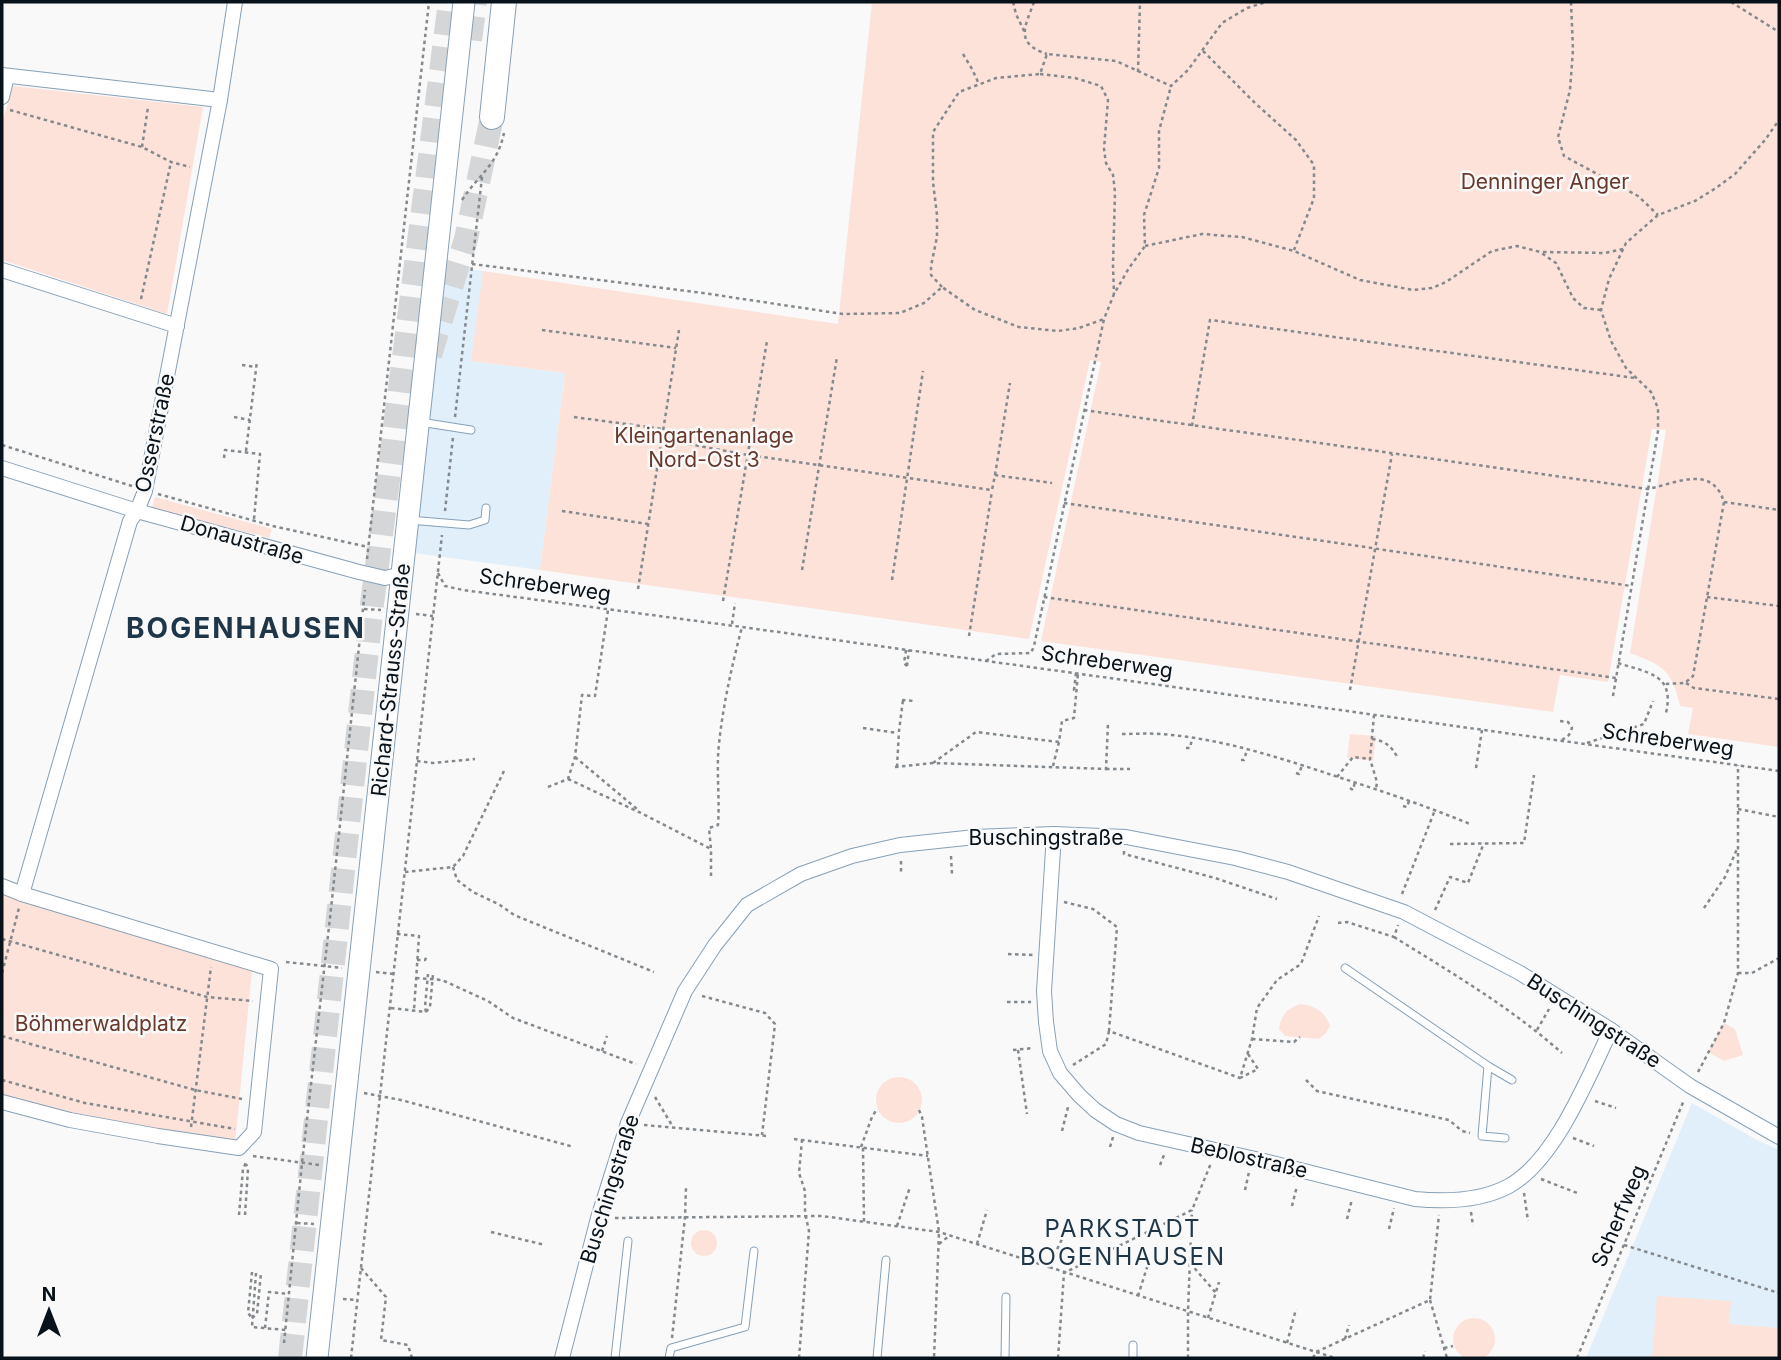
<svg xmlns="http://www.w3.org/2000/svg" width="1781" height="1360" font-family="Inter,sans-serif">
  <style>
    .built { fill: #e1effb }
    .green { fill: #fde2da }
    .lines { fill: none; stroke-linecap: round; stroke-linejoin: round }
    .trunk-tunnel { stroke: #d5d6d8; stroke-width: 24; stroke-dasharray: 24 12; stroke-linecap: butt }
    .service-casing { stroke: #86a0b6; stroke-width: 9 }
    .minor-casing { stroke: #86a0b6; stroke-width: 16 }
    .secondary-casing { stroke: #86a0b6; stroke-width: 23 }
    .trunk-casing { stroke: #86a0b6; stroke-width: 26 }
    .path { stroke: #84898d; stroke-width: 2.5; stroke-dasharray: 3.5 3.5; stroke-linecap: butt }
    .service { stroke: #fff; stroke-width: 7 }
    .minor { stroke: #fff; stroke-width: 14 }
    .secondary { stroke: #fff; stroke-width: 21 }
    .trunk { stroke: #fff; stroke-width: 24 }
    .labels { text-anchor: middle; stroke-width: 5; stroke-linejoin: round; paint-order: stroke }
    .park-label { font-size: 21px; fill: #69382a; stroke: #f9f9f9 }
    .street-label { font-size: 21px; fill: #08121a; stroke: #f9f9f9 }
    .quarter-label { font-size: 24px; letter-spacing: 2px; fill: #1e3648; stroke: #f9f9f9 }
    .district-label { font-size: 28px; font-weight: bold; letter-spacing: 2px; fill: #1e3648; stroke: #f9f9f9 }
  </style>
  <rect width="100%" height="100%" fill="#f9f9f9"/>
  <g class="built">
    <polygon points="431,264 483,271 472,361 565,373 540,570 399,551"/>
    <polygon points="1692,1103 1757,1140 1779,1150 1779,1358 1586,1358"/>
  </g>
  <g class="green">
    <path d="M872,2H1779V747L1688,734L1693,708L1680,706C1672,669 1663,666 1630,653L1666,430L1652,429L1608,682L1560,675L1553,712L1041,641L1101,362L1090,360L1029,639L540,570L565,373L471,361L483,271L838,324Z"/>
    <polygon points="13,86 203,107 167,314 2,260 2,123"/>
    <polygon points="155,497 272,529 269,538 152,508"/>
    <polygon points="1350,734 1376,736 1373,761 1347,758"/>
    <polygon points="2,892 252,970 235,1144 81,1118 2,1097"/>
    <path d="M1301,1004C1316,1006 1325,1012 1330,1026L1326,1033L1319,1039L1285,1036L1279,1029C1281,1014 1288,1008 1301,1004Z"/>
    <polygon points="1724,1023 1735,1029 1743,1055 1724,1061 1708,1052"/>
    <circle cx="899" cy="1100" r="23"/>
    <circle cx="704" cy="1243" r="13"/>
    <polygon points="1657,1296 1731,1301 1729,1324 1779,1328 1779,1358 1652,1358"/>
    <circle cx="1474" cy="1339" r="21"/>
  </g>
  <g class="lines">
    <g class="trunk-tunnel">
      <polyline points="470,40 475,2"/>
      <polyline points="430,355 466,239 492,117"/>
      <polyline points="290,1358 372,604 450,2"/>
    </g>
    <defs>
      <g id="service">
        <polyline points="420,422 471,430"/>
        <polyline points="409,520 469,525 485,520 486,508"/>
        <polyline points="1345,968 1488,1066 1512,1080"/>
        <polyline points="1488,1066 1482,1136 1505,1138"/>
        <polyline points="615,1358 628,1241"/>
        <polyline points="669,1358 671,1348 745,1327 754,1251"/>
        <polyline points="877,1358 886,1260"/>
        <polyline points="1005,1358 1006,1297"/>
        <polyline points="1133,1358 1133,1345"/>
      </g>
      <g id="minor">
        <polyline points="2,75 220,100"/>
        <polyline points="2,97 7,76"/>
        <polyline points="2,270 177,326"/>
        <polyline points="2,468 137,511 359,572 385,578 403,574"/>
        <path d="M1054,834L1044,991L1046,1022L1050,1051L1060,1073L1079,1095L1095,1110L1116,1124L1139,1133L1260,1160L1415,1199C1446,1202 1481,1201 1509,1186C1556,1160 1588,1077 1611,1030"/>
        <polyline points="2,886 22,894 271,969 254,1132 239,1148 158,1136 70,1120 2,1102"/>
        <polyline points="22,894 130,521 137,511 145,491 220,100 235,2"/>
        <polyline points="562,1358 598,1218 628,1123 685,991 715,945 747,905 801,874 852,856 900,845 975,837 1054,834 1126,837 1235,858 1288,872 1404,912 1520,973 1611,1030 1690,1086 1779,1137"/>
      </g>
      <polyline id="secondary" points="317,1358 464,2"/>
      <polyline id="trunk" points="492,117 504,2"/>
    </defs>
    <use href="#service" class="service-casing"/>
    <use href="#minor" class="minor-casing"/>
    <use href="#secondary" class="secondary-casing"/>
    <use href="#trunk" class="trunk-casing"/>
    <g class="path">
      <polyline points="1013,2 1016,14 1024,31"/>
      <path d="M1034,2C1025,27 1014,43 1047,54"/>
      <polyline points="1571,2 1573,50 1570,90 1558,137 1564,156 1638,196 1658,215"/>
      <polyline points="1731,2 1779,32"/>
      <polyline points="1203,51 1255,103 1296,140 1314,165 1314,198 1294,250"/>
      <polyline points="963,54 972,69 979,84"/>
      <polyline points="1138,72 1140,2"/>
      <polyline points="1040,74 1075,78 1101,86 1108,100 1104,149 1106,163 1113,175 1115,192 1113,265 1114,294"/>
      <polyline points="10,110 142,147 171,162 190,167"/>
      <polyline points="142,147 148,107"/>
      <path d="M462,200C479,174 497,166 504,133"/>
      <polyline points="1145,246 1202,234 1242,237 1294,251 1360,280 1413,290 1432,288 1446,282 1492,251 1517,246 1540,252 1556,263 1573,298 1584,308 1601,310"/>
      <polyline points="1543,252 1605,253 1623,249"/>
      <polyline points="472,264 703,293 843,314 900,313 924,303 942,287 975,310 1019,327 1058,331 1079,328 1104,319"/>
      <polyline points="942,287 931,275 931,266 937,237 937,215 933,182 933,132 959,92 996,78 1040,74 1047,54 1116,61 1171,86 1188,70 1222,23 1247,8 1266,2"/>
      <polyline points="141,299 171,162"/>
      <polyline points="542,330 676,348"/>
      <polyline points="242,365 256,367"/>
      <path d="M1084,410L1648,489C1677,483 1712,464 1724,502L1693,676L1685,683L1665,684"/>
      <polyline points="234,417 250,420"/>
      <polyline points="455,417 482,177"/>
      <polyline points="574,417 663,429"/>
      <polyline points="1192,426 1210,320 1635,378"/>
      <polyline points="661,439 748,455 992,490 995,475 1052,483"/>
      <polyline points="2,445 132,486"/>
      <polyline points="246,451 257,361"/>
      <polyline points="224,458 225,450 260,454 254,519"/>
      <polyline points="995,475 1010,383"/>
      <polyline points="158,494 273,526 368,547"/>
      <polyline points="1724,502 1779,510"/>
      <polyline points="1064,503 1631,586"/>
      <polyline points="445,511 453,437"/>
      <polyline points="562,511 648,524"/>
      <polyline points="367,559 429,2"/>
      <polyline points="802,570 837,357"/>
      <polyline points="438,573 445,586 463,590 742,627 1779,771"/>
      <polyline points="892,580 923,371"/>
      <polyline points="638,589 679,330"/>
      <polyline points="1044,597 1616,678"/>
      <polyline points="1707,597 1779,606"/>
      <polyline points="723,601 767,341"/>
      <polyline points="364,609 381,610"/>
      <polyline points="416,614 433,616"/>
      <polyline points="732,624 735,603"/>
      <polyline points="969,636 992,491"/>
      <polyline points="906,650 904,663 907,666"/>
      <polyline points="986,661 996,654 1031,653 1034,646 1104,319 1114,294 1129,268 1145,246 1144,215 1159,168 1159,131 1171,86"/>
      <path d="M1618,663C1648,673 1675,674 1666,713"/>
      <polyline points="907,666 909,650"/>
      <polyline points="1076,673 1074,690 1076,692"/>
      <polyline points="1686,683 1694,688 1779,699"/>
      <polyline points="1350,690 1392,454"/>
      <polyline points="1613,696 1658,431 1658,408 1651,392 1626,368 1611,341 1601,310 1609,279 1626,243 1658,215 1695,201 1716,188 1735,174 1765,140 1779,120"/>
      <polyline points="902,700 914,701"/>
      <polyline points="1374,715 1370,759 1377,782 1376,789"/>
      <polyline points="1560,721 1568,722 1572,728 1569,735 1562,740"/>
      <polyline points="863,728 897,733"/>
      <path d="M1122,734C1135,734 1147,733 1160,734C1220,738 1281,758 1338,777C1382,791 1426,806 1470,824"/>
      <path d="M1372,739C1386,741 1391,746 1398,758"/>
      <polyline points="1587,743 1644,724 1653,701"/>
      <polyline points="1186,748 1190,748 1192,739"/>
      <polyline points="575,757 637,809"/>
      <polyline points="1241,760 1244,760 1247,750"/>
      <polyline points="417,761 433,763 475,759"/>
      <polyline points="933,763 976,732 1059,742 1062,721 1074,718 1078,673"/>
      <polyline points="1053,766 1059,742"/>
      <polyline points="895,767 933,763 1106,769 1108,723"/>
      <polyline points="897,767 899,731 903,700"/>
      <polyline points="1476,768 1482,730"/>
      <polyline points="1106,769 1130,769"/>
      <polyline points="1296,773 1299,774 1302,765"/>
      <polyline points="1337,777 1353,757 1370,759"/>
      <polyline points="568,779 641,813 711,849"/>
      <polyline points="548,787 568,779 575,757 582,695 595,696 608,610"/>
      <polyline points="1350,788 1353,790 1355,782"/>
      <polyline points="1403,806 1407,807 1409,801"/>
      <polyline points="1738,809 1779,817"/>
      <polyline points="1450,844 1524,843 1534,775"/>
      <polyline points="1124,851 1124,854 1215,878 1277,899"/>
      <polyline points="951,856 952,874"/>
      <polyline points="901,861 901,875"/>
      <polyline points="453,867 457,880 473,892 500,905 514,915 654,972"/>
      <polyline points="405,872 453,867 463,856 504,771"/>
      <path d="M711,876V849L709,828L718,825C720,798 716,770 719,744C723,705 732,665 742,627"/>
      <polyline points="1402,894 1435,810"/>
      <polyline points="1064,902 1093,909 1117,927 1109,1031 1240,1078"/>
      <polyline points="1704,908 1725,877 1737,849"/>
      <polyline points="1435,910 1450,877 1468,883 1484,843"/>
      <polyline points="1338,923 1347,922 1394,937 1398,925"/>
      <polyline points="397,934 419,936 414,1010"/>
      <path d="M1394,937C1452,973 1510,1007 1562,1053"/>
      <polyline points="2,939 207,997 253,1001"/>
      <polyline points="1008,954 1033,955"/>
      <polyline points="417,960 425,960 427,956"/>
      <polyline points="286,962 342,968"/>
      <polyline points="376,972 394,974"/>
      <polyline points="2,973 19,908"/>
      <polyline points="1738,973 1752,973 1779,958"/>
      <polyline points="416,978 442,980 488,1001 513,1018 636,1064"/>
      <polyline points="702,996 765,1013 775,1024 762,1135"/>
      <polyline points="1007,1002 1031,1002"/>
      <polyline points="391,1008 426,1012"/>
      <polyline points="426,1012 430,1007 433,974"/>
      <polyline points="426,1012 425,1007 428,974"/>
      <polyline points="1537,1030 1549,1009"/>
      <polyline points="2,1036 195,1090 242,1099"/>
      <polyline points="1252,1039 1294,1042 1300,1037"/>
      <polyline points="1013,1050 1034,1048"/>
      <polyline points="1018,1050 1027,1114"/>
      <polyline points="602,1051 607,1036"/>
      <polyline points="1248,1054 1258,1069 1240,1078 1252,1039 1257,1008 1277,980 1301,964 1319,916"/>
      <polyline points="1073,1065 1106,1044 1109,1031"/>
      <polyline points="1698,1072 1724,1023 1738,973 1738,765"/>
      <polyline points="2,1080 85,1103 235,1129"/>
      <polyline points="1306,1080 1317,1091 1449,1120 1462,1131 1470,1133"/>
      <polyline points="364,1093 401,1100 574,1147"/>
      <polyline points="655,1097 673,1127"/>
      <polyline points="1595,1101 1616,1108"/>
      <polyline points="919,1110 922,1117 939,1232 934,1358"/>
      <polyline points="644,1125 767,1136"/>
      <polyline points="191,1127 211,967"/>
      <polyline points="1062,1131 1068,1107"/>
      <polyline points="1573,1138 1594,1146"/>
      <polyline points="794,1139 928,1156"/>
      <polyline points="861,1147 872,1117 877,1109"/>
      <polyline points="1110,1147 1113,1137"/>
      <polyline points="863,1148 864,1222"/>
      <polyline points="253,1156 319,1165"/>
      <polyline points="1160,1165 1164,1155"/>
      <polyline points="1541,1179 1577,1193"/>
      <polyline points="1245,1190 1249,1172"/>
      <polyline points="1524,1193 1528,1221"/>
      <polyline points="1292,1206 1297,1186"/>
      <polyline points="1471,1212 1473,1226"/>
      <polyline points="239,1215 243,1169 247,1160"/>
      <polyline points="245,1215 248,1169 246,1164"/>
      <polyline points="615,1218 822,1216 939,1232 1335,1358"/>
      <polyline points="1347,1219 1352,1199"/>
      <polyline points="297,1223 314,1224"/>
      <polyline points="897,1226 910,1187"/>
      <polyline points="1389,1229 1394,1208"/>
      <polyline points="491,1232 545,1245"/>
      <polyline points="939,1244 949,1236"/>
      <polyline points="977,1244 987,1210"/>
      <polyline points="1624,1245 1779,1293"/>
      <polyline points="1190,1263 1216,1293"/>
      <polyline points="361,1268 386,1297 381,1340 408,1345 412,1358"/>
      <polyline points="1048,1268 1064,1235"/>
      <polyline points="252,1272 248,1313 252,1318"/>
      <polyline points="256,1273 252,1327 286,1330"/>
      <polyline points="1138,1296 1149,1261"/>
      <polyline points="343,1299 357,1300"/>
      <polyline points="1430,1300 1447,1358"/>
      <polyline points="252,1318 257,1314 261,1273"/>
      <polyline points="1208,1318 1219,1282"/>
      <polyline points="265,1328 269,1292 289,1294"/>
      <polyline points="672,1338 685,1217 686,1188"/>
      <polyline points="1345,1339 1349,1325"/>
      <polyline points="284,1343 302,1163 330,918 365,590"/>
      <polyline points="1287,1343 1296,1309"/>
      <polyline points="1444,1348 1453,1346"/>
      <polyline points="351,1358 442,535"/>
      <polyline points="799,1358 809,1231 805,1213 805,1191 799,1173 802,1140"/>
      <polyline points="1058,1358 1064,1273 1192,1210 1211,1163"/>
      <polyline points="1188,1358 1188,1311 1192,1210"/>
      <polyline points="1313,1358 1316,1352 1430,1300 1439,1215"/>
      <polyline points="1423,1358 1425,1351"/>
      <polyline points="1577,1358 1684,1100"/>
    </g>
    <use href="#service" class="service"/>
    <use href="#minor" class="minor"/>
    <use href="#secondary" class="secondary"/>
    <use href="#trunk" class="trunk"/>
  </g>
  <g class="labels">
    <g class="park-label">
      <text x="1545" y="189">Denninger Anger</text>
      <text x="704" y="443">Kleingartenanlage<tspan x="704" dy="24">Nord-Ost 3</tspan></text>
      <text x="101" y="1031">Böhmerwaldplatz</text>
    </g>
    <g class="street-label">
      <text transform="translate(155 433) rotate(-78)" y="7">Osserstraße</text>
      <text transform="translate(242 540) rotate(16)" y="7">Donaustraße</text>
      <text transform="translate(545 585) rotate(8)" y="7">Schreberweg</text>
      <text transform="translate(1107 662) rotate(8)" y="7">Schreberweg</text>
      <text transform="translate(391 680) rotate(-84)" y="7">Richard-Strauss-Straße</text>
      <text transform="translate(1668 740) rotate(8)" y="7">Schreberweg</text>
      <text x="1046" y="845">Buschingstraße</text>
      <text transform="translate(1594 1021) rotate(33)" y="7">Buschingstraße</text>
      <text transform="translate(1249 1158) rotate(13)" y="7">Beblostraße</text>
      <text transform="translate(610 1189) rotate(-73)" y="7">Buschingstraße</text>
      <text transform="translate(1619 1216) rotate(-67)" y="7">Scherfweg</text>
    </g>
    <g class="quarter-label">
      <text x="1123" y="1237">PARKSTADT<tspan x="1123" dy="28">BOGENHAUSEN</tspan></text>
    </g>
    <g class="district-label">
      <text x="246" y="638">BOGENHAUSEN</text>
    </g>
  </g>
  <rect width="1781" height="1360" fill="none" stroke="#08121a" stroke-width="7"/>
  <g transform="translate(49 1311)" stroke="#f9f9f9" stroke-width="5" paint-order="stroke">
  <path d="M0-5L12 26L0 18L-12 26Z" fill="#08121a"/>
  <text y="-10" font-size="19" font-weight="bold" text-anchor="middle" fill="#08121a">N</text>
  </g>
</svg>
